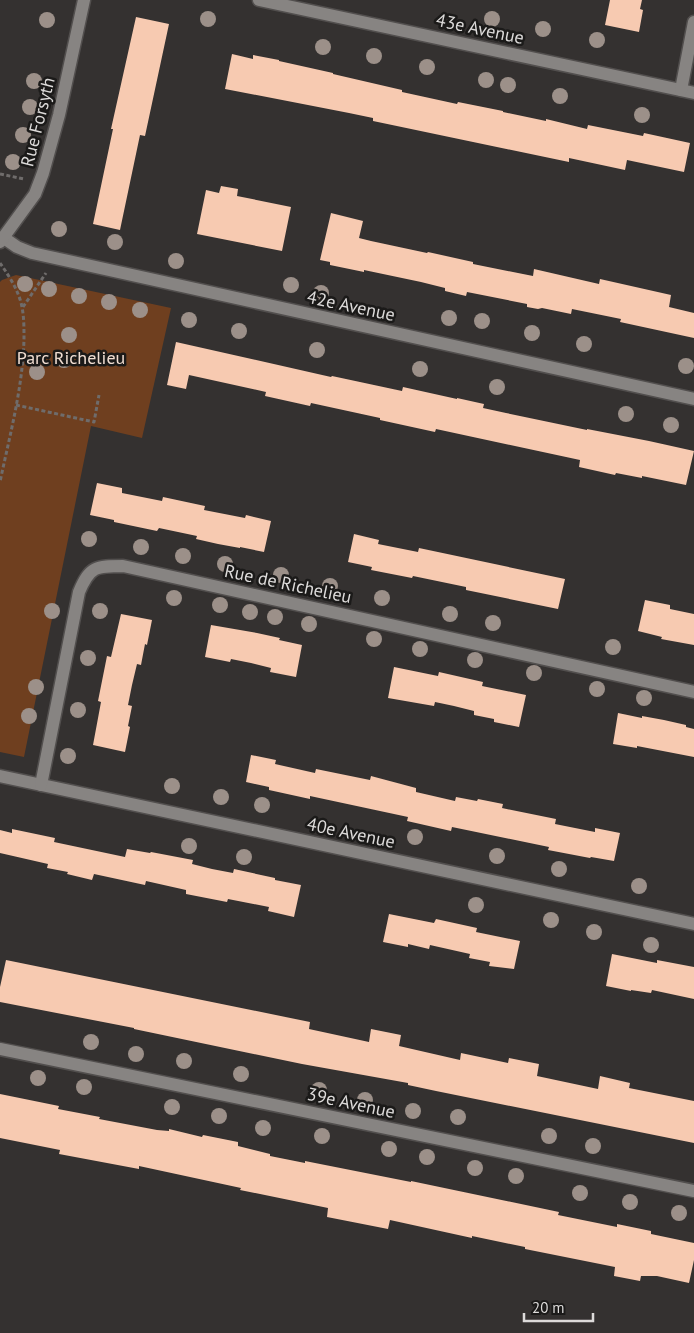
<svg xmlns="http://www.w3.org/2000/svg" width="694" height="1333" font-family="'PT Sans',sans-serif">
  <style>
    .green { fill: #6f3f1f }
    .building { fill: #f7cab1 }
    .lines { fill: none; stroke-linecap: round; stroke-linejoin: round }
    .street-casing { stroke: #524f4e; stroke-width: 15 }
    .path { stroke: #6f6c6b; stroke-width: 3; stroke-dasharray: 4 2.5; stroke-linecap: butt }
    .street { stroke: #878482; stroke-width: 12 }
    .tree { fill: #9c9089 }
    .labels { text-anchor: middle; stroke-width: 5; stroke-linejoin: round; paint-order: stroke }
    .street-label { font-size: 18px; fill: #dddbda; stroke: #1b1a19 }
    .park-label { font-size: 18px; fill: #f1ded2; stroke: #1b1a19 }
  </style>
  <rect width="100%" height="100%" fill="#343130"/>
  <polygon class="green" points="16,275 171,308 142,438 91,426 24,757 0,752 0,282 2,280"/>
  <g class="building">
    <polygon points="610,0 642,0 640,9 643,10 639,32 605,25"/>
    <polygon points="136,17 169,24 145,136 140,135 120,230 93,224 113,129 111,129"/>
    <polygon points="232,54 253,59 253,55 279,60 279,61 333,73 333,74 402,90 402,92 457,104 458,102 503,111 503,112 546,121 546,119 587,129 588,125 643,136 644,133 690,143 684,172 627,160 625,170 569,158 569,162 373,121 373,118 349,113 225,89"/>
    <polygon points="221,186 238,189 237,196 291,207 282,251 197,234 206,190 219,193"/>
    <polygon points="331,213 363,221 359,238 371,241 427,253 428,252 473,262 473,264 533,276 534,269 599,284 600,279 671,295 669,307 694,313 694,338 620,322 621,319 572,309 571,314 542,308 538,309 527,307 527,304 467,292 466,296 445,291 445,288 421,282 364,270 364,272 330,265 330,262 320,260"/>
    <polygon points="176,342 331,377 332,376 402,391 403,387 457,399 457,398 484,404 483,408 506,413 587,430 587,429 649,441 694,451 686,485 642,476 642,478 616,473 615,475 579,467 580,460 436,429 435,432 380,420 380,418 311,403 310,406 265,396 266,392 189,375 186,389 167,385"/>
    <polygon points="97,483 122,488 122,493 162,501 163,497 205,506 204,510 245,518 246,515 271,521 264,552 240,547 240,548 218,544 196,539 197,536 159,528 157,531 114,522 114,520 90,515"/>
    <polygon points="354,534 379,540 378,544 418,552 419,548 565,579 558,609 466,590 466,587 413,576 412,578 371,570 372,567 348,562"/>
    <polygon points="645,600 670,605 670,609 694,614 694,645 661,639 662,637 638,631"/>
    <polygon points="121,614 152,620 147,645 145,644 141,665 137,664 132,685 128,705 132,706 128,726 130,727 125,752 93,745 101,702 98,701 107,656 111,657"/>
    <polygon points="211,625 257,633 280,638 279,640 302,645 296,677 270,672 271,668 251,663 231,659 230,662 205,657"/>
    <polygon points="394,667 438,676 439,672 483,682 482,686 526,695 519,727 494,722 494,719 474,715 474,711 454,706 435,702 434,706 388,698"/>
    <polygon points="618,713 642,718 642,716 664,720 686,725 686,727 694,729 694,757 637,746 637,748 613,744"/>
    <polygon points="251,755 276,760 275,764 315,773 316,769 370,780 371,776 416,788 416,792 455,801 456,797 477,801 478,799 503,804 502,808 556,819 555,824 595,832 595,828 620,833 614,861 591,857 590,858 548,850 549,847 452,827 451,831 407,821 408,817 310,796 310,799 269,790 269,787 246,782"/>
    <polygon points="12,829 55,838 54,842 125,857 127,849 150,853 151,852 193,860 192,864 212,869 233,873 234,869 275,878 275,880 301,885 294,917 268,911 269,907 228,899 227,902 186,894 186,890 146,881 145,885 94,874 92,880 67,874 68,872 47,868 48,864 0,853 0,830 12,833"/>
    <polygon points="389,914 434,923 436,919 477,928 476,932 520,941 514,969 489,966 490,962 469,958 470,954 430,945 429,949 408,944 408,947 383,942"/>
    <polygon points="612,954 657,963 657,960 694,967 694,999 652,990 651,993 631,990 631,991 606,986"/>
    <polygon points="6,960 310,1022 309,1029 369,1042 371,1029 401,1035 399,1046 460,1060 461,1053 508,1063 509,1058 539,1064 537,1076 598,1089 600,1076 630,1083 629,1088 694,1101 694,1143 436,1091 408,1085 408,1083 302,1064 134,1029 134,1028 0,1002 0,987"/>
    <polygon points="0,1094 59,1106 58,1109 100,1117 99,1119 157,1130 169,1131 169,1129 202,1137 203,1135 238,1142 238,1146 270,1154 270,1156 305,1163 305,1161 411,1182 411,1181 559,1212 558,1215 617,1227 617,1224 651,1231 651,1234 694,1243 694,1260 689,1283 657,1276 641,1276 640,1281 614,1276 615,1267 525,1249 525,1247 472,1236 472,1238 390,1220 388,1229 327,1217 328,1208 240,1190 241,1188 139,1166 139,1169 59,1154 60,1150 0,1138"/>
  </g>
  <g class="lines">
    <defs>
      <g id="street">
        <polyline points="259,0 694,93"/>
        <polyline points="681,90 694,22"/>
        <polyline points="4,238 17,247 32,253 694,399"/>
        <polyline points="0,242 35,194 43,173 59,115 84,0"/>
        <polyline points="0,776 694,924"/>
        <path d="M41,785L79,592C90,566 96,566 123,566L694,692"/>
        <polyline points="0,1049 694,1191"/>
      </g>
    </defs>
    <use href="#street" class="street-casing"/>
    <g class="path">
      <polyline points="0,174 24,179"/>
      <path d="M0,263C9,276 19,291 22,307C24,317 24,328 24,338C23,387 10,434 0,482"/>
      <polyline points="23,307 46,273"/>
      <polyline points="16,405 94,422 99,395"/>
    </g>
    <use href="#street" class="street"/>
  </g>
  <g class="tree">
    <circle cx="208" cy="19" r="8"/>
    <circle cx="492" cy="19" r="8"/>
    <circle cx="47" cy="20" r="8"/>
    <circle cx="543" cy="29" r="8"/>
    <circle cx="597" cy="40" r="8"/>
    <circle cx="323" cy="47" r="8"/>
    <circle cx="374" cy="56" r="8"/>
    <circle cx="427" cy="67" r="8"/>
    <circle cx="486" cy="80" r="8"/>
    <circle cx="34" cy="81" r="8"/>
    <circle cx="508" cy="85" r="8"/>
    <circle cx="560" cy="96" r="8"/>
    <circle cx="30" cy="107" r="8"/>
    <circle cx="642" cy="115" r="8"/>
    <circle cx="23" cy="135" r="8"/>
    <circle cx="13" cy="162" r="8"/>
    <circle cx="59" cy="229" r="8"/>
    <circle cx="115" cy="242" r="8"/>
    <circle cx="176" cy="261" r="8"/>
    <circle cx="25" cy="284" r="8"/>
    <circle cx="291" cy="285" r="8"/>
    <circle cx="49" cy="289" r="8"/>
    <circle cx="321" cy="293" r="8"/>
    <circle cx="79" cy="296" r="8"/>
    <circle cx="109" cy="302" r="8"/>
    <circle cx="140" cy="310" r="8"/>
    <circle cx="449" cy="318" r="8"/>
    <circle cx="189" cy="320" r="8"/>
    <circle cx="482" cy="321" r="8"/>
    <circle cx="239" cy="331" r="8"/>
    <circle cx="532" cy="333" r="8"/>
    <circle cx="69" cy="335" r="8"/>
    <circle cx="584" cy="344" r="8"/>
    <circle cx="317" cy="350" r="8"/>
    <circle cx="64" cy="360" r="8"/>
    <circle cx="686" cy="366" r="8"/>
    <circle cx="420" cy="369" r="8"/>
    <circle cx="37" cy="372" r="8"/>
    <circle cx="497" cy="387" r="8"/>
    <circle cx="626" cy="414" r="8"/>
    <circle cx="671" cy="425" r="8"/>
    <circle cx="89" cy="539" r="8"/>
    <circle cx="141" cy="547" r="8"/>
    <circle cx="183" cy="556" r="8"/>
    <circle cx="225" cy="564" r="8"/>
    <circle cx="281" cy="575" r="8"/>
    <circle cx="330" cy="586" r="8"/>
    <circle cx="174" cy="598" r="8"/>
    <circle cx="382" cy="598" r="8"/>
    <circle cx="220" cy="605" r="8"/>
    <circle cx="52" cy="611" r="8"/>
    <circle cx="100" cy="611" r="8"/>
    <circle cx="250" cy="612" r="8"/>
    <circle cx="450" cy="614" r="8"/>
    <circle cx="275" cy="617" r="8"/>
    <circle cx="493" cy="623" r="8"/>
    <circle cx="309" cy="624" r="8"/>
    <circle cx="374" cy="639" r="8"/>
    <circle cx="613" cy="647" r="8"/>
    <circle cx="420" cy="649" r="8"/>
    <circle cx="88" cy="658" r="8"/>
    <circle cx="475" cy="660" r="8"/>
    <circle cx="534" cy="673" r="8"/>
    <circle cx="36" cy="687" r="8"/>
    <circle cx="597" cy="689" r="8"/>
    <circle cx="644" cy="698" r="8"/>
    <circle cx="78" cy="710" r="8"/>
    <circle cx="29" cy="716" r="8"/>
    <circle cx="68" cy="756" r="8"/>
    <circle cx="172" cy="786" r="8"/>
    <circle cx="221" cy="797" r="8"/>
    <circle cx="262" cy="805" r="8"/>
    <circle cx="415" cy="837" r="8"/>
    <circle cx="189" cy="846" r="8"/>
    <circle cx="497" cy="856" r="8"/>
    <circle cx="244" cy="857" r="8"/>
    <circle cx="559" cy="869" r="8"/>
    <circle cx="639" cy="886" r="8"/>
    <circle cx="476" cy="905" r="8"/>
    <circle cx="551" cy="920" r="8"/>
    <circle cx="594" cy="932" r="8"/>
    <circle cx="651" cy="945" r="8"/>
    <circle cx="91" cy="1042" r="8"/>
    <circle cx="136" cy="1054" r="8"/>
    <circle cx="184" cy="1061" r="8"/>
    <circle cx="241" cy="1074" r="8"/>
    <circle cx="38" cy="1078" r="8"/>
    <circle cx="84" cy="1087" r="8"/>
    <circle cx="319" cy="1090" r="8"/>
    <circle cx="365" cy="1100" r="8"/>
    <circle cx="172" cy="1107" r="8"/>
    <circle cx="413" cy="1111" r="8"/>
    <circle cx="219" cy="1116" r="8"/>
    <circle cx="458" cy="1117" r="8"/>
    <circle cx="263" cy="1128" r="8"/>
    <circle cx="322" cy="1136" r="8"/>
    <circle cx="549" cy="1136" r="8"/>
    <circle cx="593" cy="1146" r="8"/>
    <circle cx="389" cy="1149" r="8"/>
    <circle cx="427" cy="1157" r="8"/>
    <circle cx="475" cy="1168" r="8"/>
    <circle cx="516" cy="1176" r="8"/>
    <circle cx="580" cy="1193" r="8"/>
    <circle cx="630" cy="1202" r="8"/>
    <circle cx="679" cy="1213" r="8"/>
  </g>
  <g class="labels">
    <g class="street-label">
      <text transform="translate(480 29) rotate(12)" y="6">43e Avenue</text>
      <text transform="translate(38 122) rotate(-76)" y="6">Rue Forsyth</text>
      <text transform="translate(351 306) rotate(12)" y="6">42e Avenue</text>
      <text transform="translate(288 584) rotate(12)" y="6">Rue de Richelieu</text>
      <text transform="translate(351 833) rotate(12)" y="6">40e Avenue</text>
      <text transform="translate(351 1103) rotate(12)" y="6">39e Avenue</text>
    </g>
    <g class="park-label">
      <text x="71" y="364">Parc Richelieu</text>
    </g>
  </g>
  <path d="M524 1313v8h69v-8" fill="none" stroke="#dddbda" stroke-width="2.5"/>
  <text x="532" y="1313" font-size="15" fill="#dddbda" stroke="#1b1a19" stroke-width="4" paint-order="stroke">20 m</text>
</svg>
